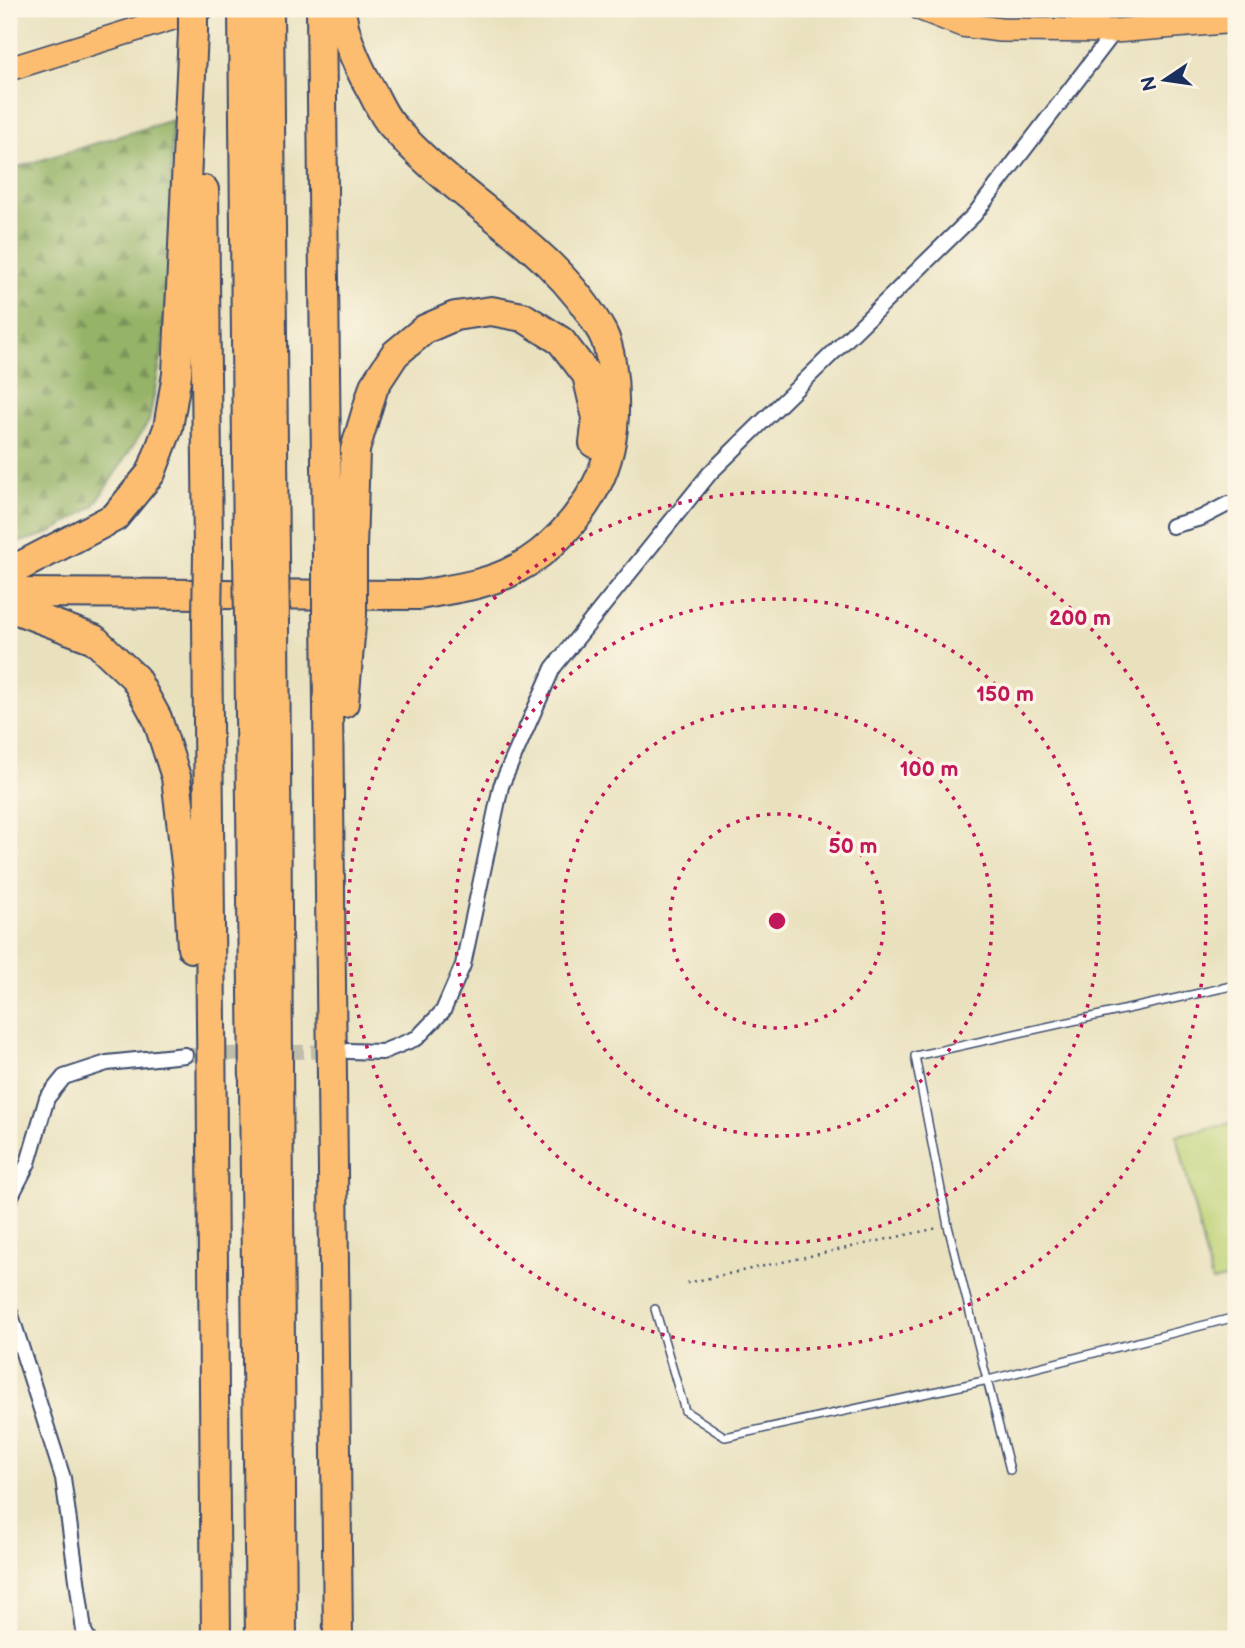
<svg xmlns="http://www.w3.org/2000/svg" width="1245" height="1648" font-family="'Balsamiq Sans',sans-serif">
  <style>
    .forest { fill: url(#forest-firs); stroke: #587262; stroke-width: 2 }
    .park { fill: #bdd276; stroke: #6c806a; stroke-width: 2 }
    .lines { fill: none; stroke-linecap: round; stroke-linejoin: round }
    .street-tunnel { stroke: #c0bdab; stroke-width: 14; stroke-dasharray: 14 7; stroke-linecap: butt }
    .lane-casing { stroke: #3a4a6c; stroke-width: 10 }
    .street-casing { stroke: #3a4a6c; stroke-width: 18 }
    .primary-casing { stroke: #3a4a6c; stroke-width: 26 }
    .highway-casing { stroke: #3a4a6c; stroke-width: 32 }
    .path { stroke: #3a4a6c; stroke-width: 2.5; stroke-dasharray: 2 5; stroke-linecap: butt }
    .lane { stroke: #fff; stroke-width: 7 }
    .street { stroke: #fff; stroke-width: 14 }
    .primary { stroke: #fcbd6f; stroke-width: 23 }
    .highway { stroke: #fcbd6f; stroke-width: 28 }
    .highway-bridge-casing { stroke: #3a4a6c; stroke-width: 32; stroke-linecap: butt }
    .highway-bridge { stroke: #fcbd6f; stroke-width: 28 }
    .ring { fill: none; stroke: #c2185b; stroke-width: 3.5; stroke-dasharray: 3.5 7 }
    .centre { fill: #c2185b; stroke: #fcf5e5; stroke-width: 3.5 }
    .ring-label { font-size: 21px; text-anchor: middle; font-weight: bold; fill: #c2185b; stroke: #fcf5e5; stroke-width: 7; stroke-linejoin: round; paint-order: stroke }
  </style>
  <defs>
    <pattern id="forest-firs" width="22" height="20" patternUnits="userSpaceOnUse" patternTransform="scale(1.75)"><rect width="22" height="20" fill="#96b467"/><path d="M5 1l3.5 6h-7zM16 11l3.5 6h-7z" fill="#7a9358"/></pattern>
  </defs>
  <rect width="100%" height="100%" fill="#fcf5e5"/>
  <filter id="ink" filterUnits="userSpaceOnUse"><feTurbulence type="fractalNoise" baseFrequency=".0143" numOctaves="2"/><feDisplacementMap in="SourceGraphic" scale="14" xChannelSelector="R" yChannelSelector="G"/><feConvolveMatrix kernelMatrix="1 2 1 2 8 2 1 2 1" color-interpolation-filters="sRGB"/></filter>
  <filter id="wash" filterUnits="userSpaceOnUse"><feTurbulence type="fractalNoise" baseFrequency=".00686" numOctaves="4" result="noise"/><feDisplacementMap in="SourceGraphic" scale="28" xChannelSelector="R" yChannelSelector="G"/><feGaussianBlur stdDeviation="1.57" result="paint"/><feColorMatrix in="noise" values="0 0 0 0 0 0 0 0 0 0 0 0 0 0 0 0 0 1.4 0 .05"/><feComposite in="paint" operator="in"/></filter>
  <g filter="url(#wash)">
    <rect width="100%" height="100%" fill="#e9e1be"/>
    <polygon class="forest" points="172,120 170,251 162,352 149,421 93,507 48,534 9,545 9,170"/>
    <polygon class="park" points="1236,1122 1236,1276 1212,1282 1177,1135"/>
  </g>
  <g filter="url(#ink)">
    <g class="lines">
      <polyline class="street-tunnel" points="185,1055 336,1051"/>
      <defs>
        <g id="lane">
          <polyline points="655,1309 685,1411 725,1437 988,1380 1236,1317"/>
          <polyline points="1010,1470 948,1226 915,1056 1236,985"/>
        </g>
        <g id="street">
          <polyline points="1172,526 1201,518 1228,504 1236,504"/>
          <polyline points="348,1051 382,1052 417,1038 443,1011 463,965 501,786 553,668 710,473 974,215 1115,31"/>
          <polyline points="9,1200 28,1163 47,1098 64,1077 107,1063 185,1055"/>
          <polyline points="9,1309 63,1478 84,1631 88,1639"/>
        </g>
        <g id="primary">
          <polyline points="921,9 962,25 1000,30 1115,31 1236,21"/>
          <polyline points="9,69 202,9"/>
        </g>
        <g id="highway">
          <polyline points="243,9 248,558"/>
          <polyline points="269,9 274,557"/>
          <polyline points="321,9 327,551"/>
          <polyline points="204,190 208,553"/>
          <polyline points="352,548 355,450 374,386 395,354 425,329 455,316 491,311 523,317 561,341 587,375 597,418 594,443"/>
          <polyline points="9,572 115,517 151,473 168,428 177,374 193,32"/>
          <path d="M9,593L419,595C451,589 488,585 516,569C550,551 578,520 596,486C610,459 615,429 614,399C614,380 611,348 602,332C553,243 455,200 391,124C382,114 377,100 370,88C356,63 344,37 341,9"/>
          <polyline points="9,607 94,639 135,678 157,718 176,777 188,881 192,948"/>
          <polyline points="327,611 338,1639"/>
          <polyline points="249,620 260,1639"/>
          <path d="M207,622C209,961 216,1300 216,1639"/>
          <polyline points="275,622 282,1639"/>
          <polyline points="344,703 352,614"/>
        </g>
      </defs>
      <use href="#lane" class="lane-casing"/>
      <use href="#street" class="street-casing"/>
      <use href="#primary" class="primary-casing"/>
      <use href="#highway" class="highway-casing"/>
      <polyline class="path" points="687,1283 938,1228"/>
      <use href="#lane" class="lane"/>
      <use href="#street" class="street"/>
      <use href="#primary" class="primary"/>
      <use href="#highway" class="highway"/>
      <defs>
        <g id="highway-bridge">
          <polyline points="193,32 193,9"/>
          <polyline points="327,551 327,611"/>
          <polyline points="274,557 275,622"/>
          <polyline points="248,558 249,620"/>
          <polyline points="352,614 352,548"/>
          <polyline points="207,622 208,553"/>
        </g>
      </defs>
      <use href="#highway-bridge" class="highway-bridge-casing"/>
      <use href="#highway-bridge" class="highway-bridge"/>
    </g>
  </g>
  <g class="ring">
    <circle cx="777" cy="921" r="107"/>
    <circle cx="777" cy="921" r="215"/>
    <circle cx="777" cy="921" r="322"/>
    <circle cx="777" cy="921" r="429"/>
  </g>
  <circle cx="777" cy="921" r="10" class="centre"/>
  <g class="ring-label">
    <text x="1080" y="625">200 m</text>
    <text x="1005" y="701">150 m</text>
    <text x="929" y="776">100 m</text>
    <text x="853" y="853">50 m</text>
  </g>
  <rect width="1245" height="1648" fill="none" stroke="#fcf5e5" stroke-width="35"/>
  <g transform="translate(1165 80) rotate(257)" stroke="#fcf5e5" stroke-width="5" paint-order="stroke">
  <path d="M0-5L12 26L0 18L-12 26Z" fill="#1b2f5e"/>
  <text y="-10" font-size="19" font-weight="bold" text-anchor="middle" fill="#1b2f5e">N</text>
  </g>
</svg>
